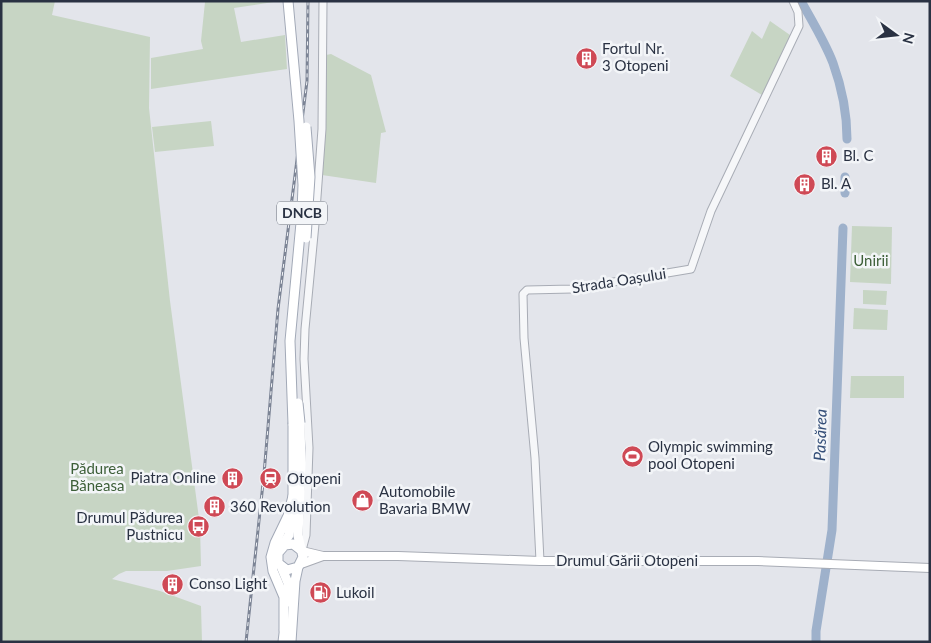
<svg xmlns="http://www.w3.org/2000/svg" width="931" height="643" font-family="Lato,sans-serif">
  <style>
    .green { fill: #c7d5c4 }
    .lines { fill: none; stroke-linecap: round; stroke-linejoin: round }
    .river { stroke: #9eb1cb; stroke-width: 9 }
    .tertiary-casing { stroke: #a8acb5; stroke-width: 9 }
    .secondary-casing { stroke: #a8acb5; stroke-width: 10 }
    .primary-casing { stroke: #a2a9b7; stroke-width: 11 }
    .tertiary { stroke: #f6f7f9; stroke-width: 7 }
    .secondary { stroke: #fff; stroke-width: 8 }
    .primary { stroke: #fff; stroke-width: 9 }
    .rail-casing { stroke: #7c8495; stroke-width: 3 }
    .rail { stroke: #f3f5f8; stroke-width: 1; stroke-dasharray: 4; stroke-linecap: butt }
    .primary-bridge-casing { stroke: #a2a9b7; stroke-width: 11; stroke-linecap: butt }
    .primary-bridge { stroke: #fff; stroke-width: 9 }
    .labels { text-anchor: middle; stroke-width: 5; stroke-linejoin: round; paint-order: stroke }
    .shield { fill: #f3f5f8; stroke: #666c79; stroke-width: 1 }
    .shield-label { font-size: 14px; font-weight: bold; fill: #2a3243 }
    .poi-label { font-size: 15px; fill: #2a3243; stroke: #f3f5f8; text-anchor: start }
    .park-label { font-size: 15px; fill: #3d5f38; stroke: #f3f5f8 }
    .street-label { font-size: 15px; fill: #2a3243; stroke: #f3f5f8 }
    .water-label { font-size: 16px; font-style: italic; fill: #344e78; stroke: #f3f5f8 }
  </style>
  <rect width="100%" height="100%" fill="#e3e5eb"/>
  <g class="green">
    <polygon points="1,1 55,1 52,15 150,37 149,108 170,301 200,526 201,566 167,571 126,571 119,574 112,579 160,591 201,606 202,642 1,642"/>
    <polygon points="211,1 280,1 234,8 241,42 285,35 287,69 151,89 151,58 203,49 201,41 205,2"/>
    <polygon points="770,21 790,35 762,95 730,76 752,31 762,39"/>
    <polygon points="331,54 371,75 386,132 381,133 376,183 322,175 321,171 326,55"/>
    <polygon points="211,121 214,146 155,152 152,127"/>
    <polygon points="852,226 892,227 891,284 850,282"/>
    <polygon points="863,290 887,291 886,305 863,304"/>
    <polygon points="854,308 888,310 887,330 853,329"/>
    <polygon points="851,376 904,376 904,398 850,398"/>
  </g>
  <g class="lines">
    <g class="river">
      <path d="M801,1C812,21 825,42 833,63C842,88 847,114 847,139"/>
      <polyline points="845,193 845,177"/>
      <polyline points="816,642 816,631 832,530 843,228"/>
    </g>
    <defs>
      <g id="tertiary">
        <polyline points="302,550 306,535 309,448 304,359 305,329 315,224 322,129 323,1"/>
        <polyline points="540,561 535,458 524,338 523,294 527,290 572,289 691,269 711,211 799,26 798,12 793,1"/>
      </g>
      <g id="secondary">
        <polyline points="302,551 323,556 398,556 540,561 758,561 930,568"/>
        <polyline points="301,564 323,556"/>
      </g>
      <g id="primary">
        <polyline points="300,423 301,464 298,536 303,557 298,567 287,570 278,563 278,553 285,545 293,544 302,551"/>
        <polyline points="293,501 293,424"/>
        <polyline points="282,546 289,535 292,514"/>
        <polyline points="281,566 288,583 288,602"/>
        <polyline points="284,630 284,597 273,571 271,557 275,543 288,516 293,496"/>
        <polyline points="283,642 285,625"/>
        <polyline points="291,642 295,581 298,567"/>
      </g>
    </defs>
    <use href="#tertiary" class="tertiary-casing"/>
    <use href="#secondary" class="secondary-casing"/>
    <use href="#primary" class="primary-casing"/>
    <use href="#tertiary" class="tertiary"/>
    <use href="#secondary" class="secondary"/>
    <use href="#primary" class="primary"/>
    <defs>
      <polyline id="rail" points="246,642 264,474 278,309 307,81 308,1"/>
    </defs>
    <use href="#rail" class="rail-casing"/>
    <use href="#rail" class="rail"/>
    <defs>
      <g id="primary-bridge">
        <polyline points="288,1 299,121 303,185 302,212 290,341 293,424"/>
        <polyline points="306,238 310,177 306,127"/>
        <polyline points="298,403 300,423"/>
      </g>
    </defs>
    <use href="#primary-bridge" class="primary-bridge-casing"/>
    <use href="#primary-bridge" class="primary-bridge"/>
  </g>
  <defs>
    <symbol id="building-disc" viewBox="-11 -11 22 22"><circle r="9.5" fill="#cf4955" stroke="#f3f5f8"/><path d="M-4-6H4V6H1V3H-1V6H-4ZM-2.5-4.3h1.7v1.8h-1.7ZM.8-4.3h1.7v1.8H.8ZM-2.5-1h1.7V.8h-1.7ZM.8-1h1.7V.8H.8Z" fill="#fff"/></symbol>
    <symbol id="stadium-disc" viewBox="-11 -11 22 22"><circle r="9.5" fill="#cf4955" stroke="#f3f5f8"/><path d="M0-5a6.5 5 0 1 0 0 10a6.5 5 0 1 0 0-10ZM-3.5-1.8h7v3.6h-7Z" fill="#fff"/></symbol>
    <symbol id="station-disc" viewBox="-11 -11 22 22"><circle r="9.5" fill="#cf4955" stroke="#f3f5f8"/><path d="M-3-6H3Q5-6 5-4V2Q5 4 3 4L4.5 6H3L1.5 4h-3L-3 6H-4.5L-3 4Q-5 4-5 2V-4Q-5-6-3-6ZM-3.5-4v3h7v-3ZM-3.5 1v1.5H-2V1ZM2 1v1.5H3.5V1Z" fill="#fff"/></symbol>
    <symbol id="shop-disc" viewBox="-11 -11 22 22"><circle r="9.5" fill="#cf4955" stroke="#f3f5f8"/><path d="M-5-2.5h2.3a2.7 3.5 0 0 1 5.4 0H5L5.5 6h-11ZM-1.5-2.5h3a1.5 2.3 0 0 0-3 0Z" fill="#fff"/></symbol>
    <symbol id="bus-disc" viewBox="-11 -11 22 22"><circle r="9.5" fill="#cf4955" stroke="#f3f5f8"/><path d="M-5-6H5V4H4V6H2V4H-2V6H-4V4H-5ZM-3.5-4V0h7V-4ZM-3.5 1.2v1.5H-2V1.2ZM2 1.2v1.5H3.5V1.2Z" fill="#fff"/></symbol>
    <symbol id="fuel-disc" viewBox="-11 -11 22 22"><circle r="9.5" fill="#cf4955" stroke="#f3f5f8"/><path d="M-5.5-6h7V0h2V4h1.3V-2.5L3-4.5l.8-.8L6-3V5H2.5V1h-1V6h-7ZM-4.2-4.7v3.2H.2V-4.7Z" fill="#fff"/></symbol>
  </defs>
  <g fill-rule="evenodd">
    <use href="#building-disc" x="574" y="46" width="25" height="25"/>
    <use href="#building-disc" x="814" y="144" width="25" height="25"/>
    <use href="#building-disc" x="792" y="172" width="25" height="25"/>
    <use href="#stadium-disc" x="620" y="444" width="25" height="25"/>
    <use href="#building-disc" x="220" y="466" width="25" height="25"/>
    <use href="#station-disc" x="258" y="466" width="25" height="25"/>
    <use href="#shop-disc" x="350" y="488" width="25" height="25"/>
    <use href="#building-disc" x="202" y="494" width="25" height="25"/>
    <use href="#bus-disc" x="186" y="514" width="25" height="25"/>
    <use href="#building-disc" x="160" y="572" width="25" height="25"/>
    <use href="#fuel-disc" x="308" y="580" width="25" height="25"/>
  </g>
  <g class="labels">
    <rect class="shield" x="277" y="201.5" width="50" height="23" rx="4"/>
    <g class="shield-label">
      <text x="302" y="218">DNCB</text>
    </g>
    <g class="poi-label">
      <text x="602" y="54">Fortul Nr.<tspan x="602" dy="17">3 Otopeni</tspan></text>
      <text x="843" y="161">Bl. C</text>
      <text x="821" y="189">Bl. A</text>
      <text x="648" y="452">Olympic swimming<tspan x="648" dy="17">pool Otopeni</tspan></text>
      <text x="216" y="483" text-anchor="end">Piatra Online</text>
      <text x="287" y="484">Otopeni</text>
      <text x="379" y="497">Automobile<tspan x="379" dy="17">Bavaria BMW</tspan></text>
      <text x="230" y="512">360 Revolution</text>
      <text x="183" y="523" text-anchor="end">Drumul Pădurea<tspan x="183" dy="17">Pustnicu</tspan></text>
      <text x="189" y="589">Conso Light</text>
      <text x="336" y="598">Lukoil</text>
    </g>
    <g class="park-label">
      <text x="871" y="266">Unirii</text>
      <text x="97" y="474">Pădurea<tspan x="97" dy="17">Băneasa</tspan></text>
    </g>
    <g class="street-label">
      <text transform="translate(619 281) rotate(-9)" y="5">Strada Oașului</text>
      <text x="627" y="566">Drumul Gării Otopeni</text>
    </g>
    <g class="water-label">
      <text transform="translate(820 435) rotate(-88)" y="6">Pasărea</text>
    </g>
  </g>
  <rect width="931" height="643" fill="none" stroke="#2a3243" stroke-width="5"/>
  <g transform="translate(896 35) rotate(105)" stroke="#f3f5f8" stroke-width="4" paint-order="stroke">
  <path d="M0-4L9 19L0 12L-9 19Z" fill="#2a3243"/>
  <text y="-8" font-size="14" font-weight="bold" text-anchor="middle" fill="#2a3243">N</text>
  </g>
</svg>
